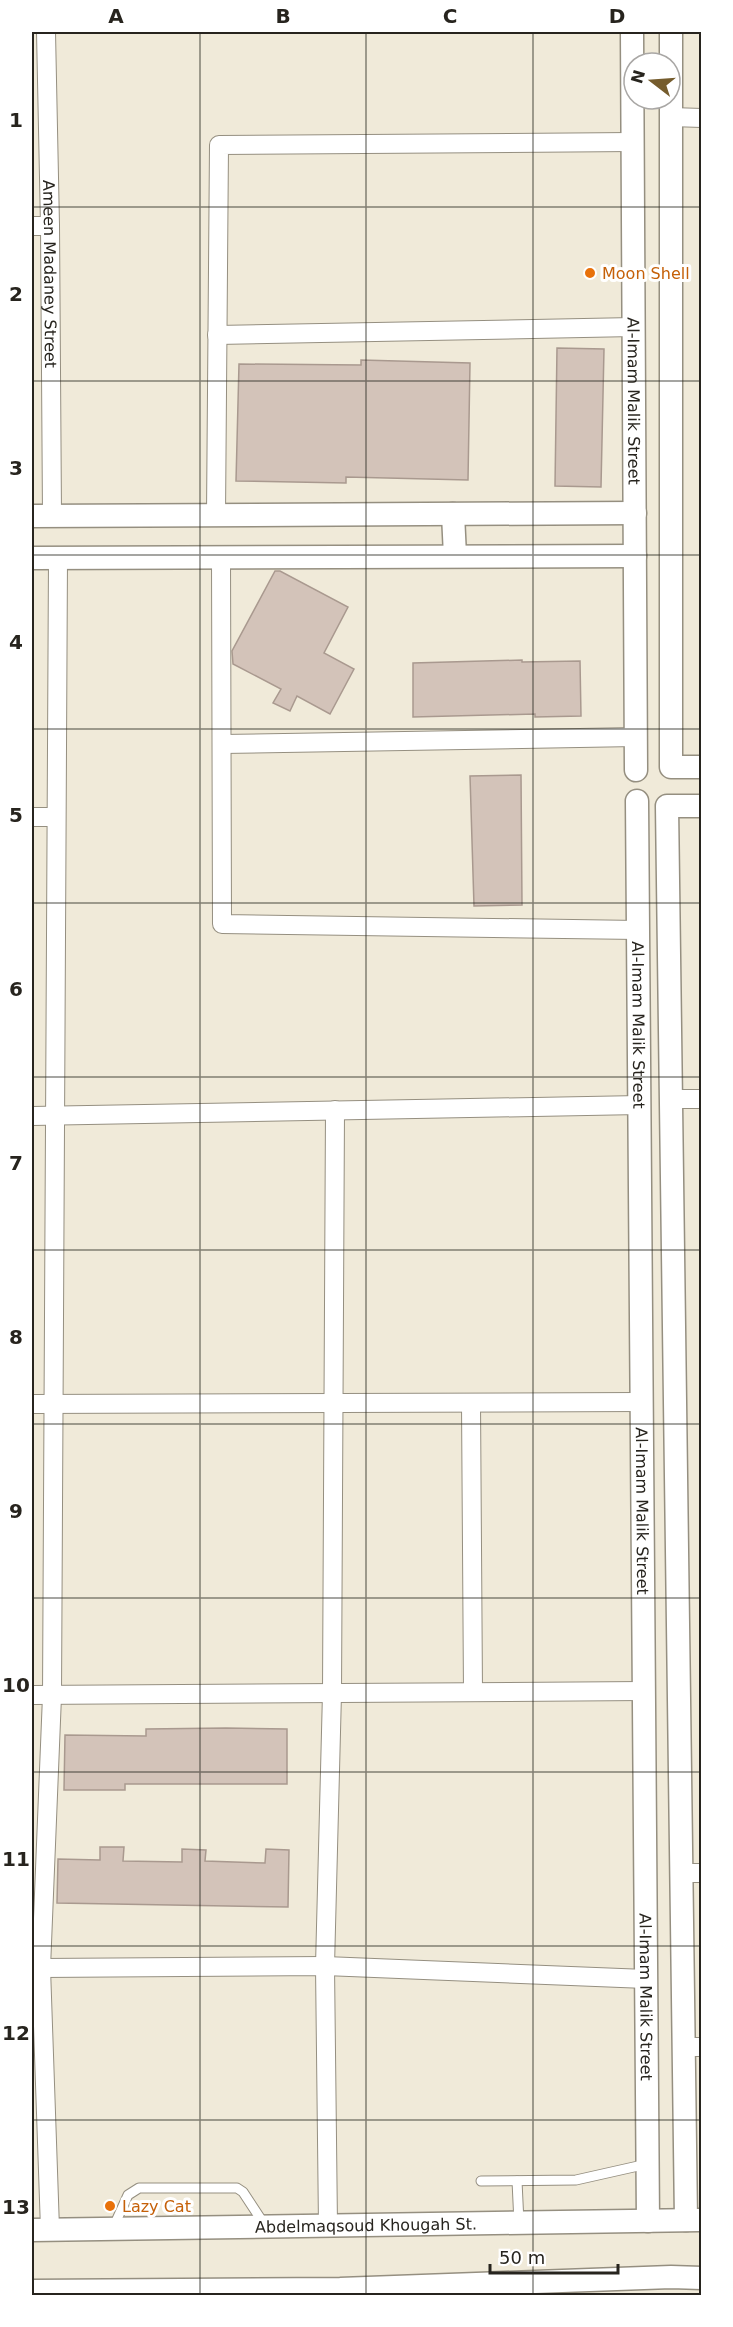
<svg xmlns="http://www.w3.org/2000/svg" width="733" height="2327" font-family="'DejaVu Sans',sans-serif">
  <style>
    .building { fill: #d3c3b9; stroke: #a9998f; stroke-width: 1.5 }
    .lines { fill: none; stroke-linecap: round; stroke-linejoin: round }
    .service-casing { stroke: #958f80; stroke-width: 11 }
    .minor-casing { stroke: #958f80; stroke-width: 20 }
    .tertiary-casing { stroke: #958f80; stroke-width: 25 }
    .service { stroke: #fff; stroke-width: 9 }
    .minor { stroke: #fff; stroke-width: 18 }
    .tertiary { stroke: #fff; stroke-width: 22 }
    .grid { fill: none; stroke: #27241e; stroke-width: 1.5; stroke-opacity: 0.55 }
    .food-dot { fill: #e8710a; stroke: #fff; stroke-width: 2 }
    .labels { text-anchor: middle; stroke-width: 6; stroke-linejoin: round; paint-order: stroke }
    .food-label { font-size: 16px; fill: #c56008; stroke: #fff; text-anchor: start }
    .street-label { font-size: 16px; fill: #27241e; stroke: #fff }
    .neatline { fill: none; stroke: #27241e; stroke-width: 2 }
    .grid-label { font-size: 20px; text-anchor: middle; font-weight: bold; fill: #27241e }
  </style>
  <rect width="100%" height="100%" fill="#f0ead9"/>
  <g class="building">
    <polygon points="557,348 604,349 601,487 555,486"/>
    <polygon points="361,360 470,363 468,480 346,477 346,483 236,481 239,364 361,365"/>
    <polygon points="275,571 280,571 348,607 324,653 354,669 330,714 297,696 290,711 273,703 281,689 233,664 232,651"/>
    <polygon points="522,660 522,662 580,661 581,716 535,717 535,714 413,717 413,663"/>
    <polygon points="521,775 522,905 474,906 470,776"/>
    <polygon points="226,1728 287,1729 287,1784 125,1784 125,1790 64,1790 65,1735 146,1736 146,1729"/>
    <polygon points="100,1847 124,1847 123,1861 182,1862 182,1849 206,1850 205,1861 265,1863 266,1849 289,1850 288,1907 57,1903 58,1859 100,1860"/>
  </g>
  <g class="lines">
    <defs>
      <g id="service">
        <polyline points="481,2181 576,2180 647,2164"/>
        <polyline points="517,2181 519,2223"/>
        <polyline points="113,2228 128,2195 139,2188 237,2188 243,2192 264,2224"/>
      </g>
      <g id="minor">
        <path id="s1" d="M46,32L50,226L52,516"/>
        <polyline points="671,117 702,118"/>
        <polyline points="32,226 50,226"/>
        <polyline points="217,335 634,327"/>
        <polyline points="216,515 219,145 633,142"/>
        <polyline points="221,557 222,924 638,930"/>
        <polyline points="222,744 636,737"/>
        <polyline points="32,817 56,817"/>
        <polyline points="671,1099 702,1099"/>
        <polyline points="32,1116 640,1105"/>
        <polyline points="471,1403 473,1692"/>
        <polyline points="32,1404 642,1402"/>
        <polyline points="32,1695 644,1691"/>
        <polyline points="681,1873 702,1873"/>
        <polyline points="32,1972 41,1968 325,1966 646,1979"/>
        <polyline points="684,2047 702,2047"/>
        <polyline points="328,2226 325,1966 332,1693 335,1110"/>
        <polyline points="50,2229 41,1968 52,1696 58,558"/>
      </g>
      <g id="tertiary">
        <path id="s2" d="M632,32L636,770"/>
        <polyline points="671,32 671,767 702,767"/>
        <polyline points="453,514 455,556"/>
        <polyline points="32,516 635,513"/>
        <polyline points="32,558 635,556"/>
        <path id="s3" d="M637,801L648,2221"/>
        <polyline points="686,2220 667,806 702,806"/>
        <path id="s4" d="M32,2230L700,2220"/>
        <polyline points="32,2291 340,2289 671,2277 702,2278"/>
      </g>
    </defs>
    <use href="#service" class="service-casing"/>
    <use href="#minor" class="minor-casing"/>
    <use href="#tertiary" class="tertiary-casing"/>
    <use href="#service" class="service"/>
    <use href="#minor" class="minor"/>
    <use href="#tertiary" class="tertiary"/>
  </g>
  <path class="grid" d="M200,32V2296M366,32V2296M533,32V2296M32,207H702M32,381H702M32,555H702M32,729H702M32,903H702M32,1077H702M32,1250H702M32,1424H702M32,1598H702M32,1772H702M32,1946H702M32,2120H702"/>
  <g class="food-dot">
    <circle cx="590" cy="273" r="6"/>
    <circle cx="110" cy="2206" r="6"/>
  </g>
  <g class="labels">
    <g class="food-label">
      <text x="602" y="279">Moon Shell</text>
      <text x="122" y="2212">Lazy Cat</text>
    </g>
    <g class="street-label">
      <text dy="6" stroke="none"><textPath href="#s1" startOffset="242">Ameen Madaney Street</textPath></text>
      <text dy="6" stroke="none"><textPath href="#s2" startOffset="369">Al-Imam Malik Street</textPath></text>
      <text dy="6" stroke="none"><textPath href="#s3" startOffset="224">Al-Imam Malik Street</textPath></text>
      <text dy="6" stroke="none"><textPath href="#s3" startOffset="710">Al-Imam Malik Street</textPath></text>
      <text dy="6" stroke="none"><textPath href="#s3" startOffset="1196">Al-Imam Malik Street</textPath></text>
      <text dy="6" stroke="none"><textPath href="#s4" startOffset="334">Abdelmaqsoud Khougah St.</textPath></text>
    </g>
  </g>
  <rect width="733" height="2327" fill="none" stroke="#ffffff" stroke-width="66"/>
  <g transform="translate(652 81) rotate(287)"><circle r="28" fill="#ffffff" stroke="#a9a7a5" stroke-width="1.5"/>
  <path d="M0-4.5L10 22L0 15L-10 22Z" fill="#755c2d"/>
  <text y="-9" font-size="16" font-weight="bold" text-anchor="middle" fill="#27241e">N</text>
  </g>
  <path d="M490 2264v9h128v-9" fill="none" stroke="#27241e" stroke-width="3"/>
  <text x="499" y="2264" font-size="18" fill="#27241e" stroke="#ffffff" stroke-width="4.5" paint-order="stroke">50 m</text>
  <rect x="33" y="33" width="667" height="2261" class="neatline"/>
  <g class="grid-label">
    <text x="116" y="23">A</text>
    <text x="283" y="23">B</text>
    <text x="450" y="23">C</text>
    <text x="617" y="23">D</text>
    <text x="16" y="127">1</text>
    <text x="16" y="301">2</text>
    <text x="16" y="475">3</text>
    <text x="16" y="649">4</text>
    <text x="16" y="822">5</text>
    <text x="16" y="996">6</text>
    <text x="16" y="1170">7</text>
    <text x="16" y="1344">8</text>
    <text x="16" y="1518">9</text>
    <text x="16" y="1692">10</text>
    <text x="16" y="1866">11</text>
    <text x="16" y="2040">12</text>
    <text x="16" y="2214">13</text>
  </g>
</svg>
